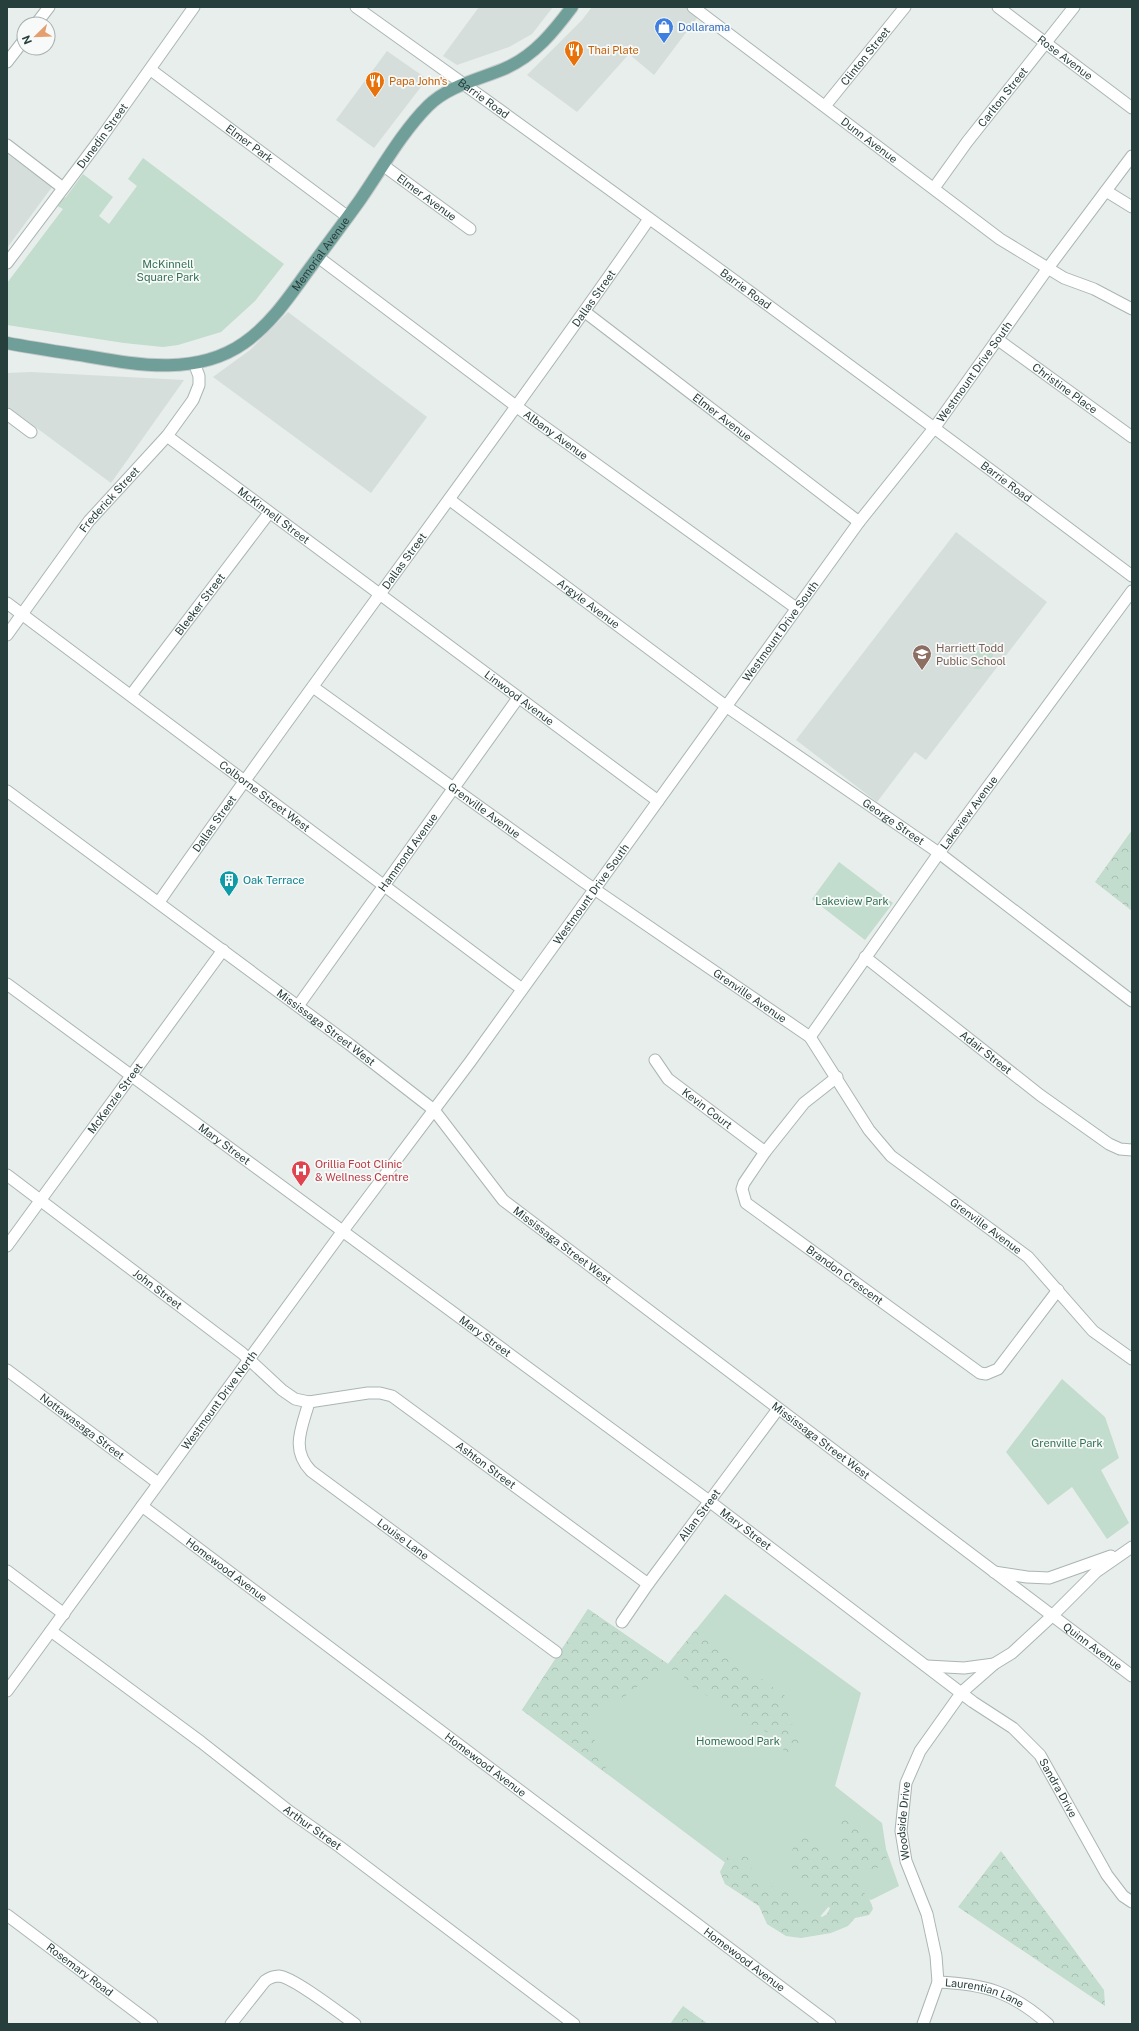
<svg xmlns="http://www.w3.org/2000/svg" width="1139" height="2031" font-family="'Public Sans',sans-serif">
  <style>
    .built { fill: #d5dedb }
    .green { fill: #c2dccd }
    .forest { fill: url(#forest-crowns) }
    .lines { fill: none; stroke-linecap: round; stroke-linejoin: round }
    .minor-casing { stroke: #aab6b4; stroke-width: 13 }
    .major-casing { stroke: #c3c9c8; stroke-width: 14 }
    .minor { stroke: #fff; stroke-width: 11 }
    .major { stroke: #709f9a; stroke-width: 12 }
    .labels { text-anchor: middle; stroke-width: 3.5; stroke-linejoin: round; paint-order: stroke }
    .shop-label { font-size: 11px; fill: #366cbe; stroke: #f7faf9; text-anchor: start }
    .food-label { font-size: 11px; fill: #c56008; stroke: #f7faf9; text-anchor: start }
    .street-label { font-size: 11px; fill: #273f3c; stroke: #f7faf9 }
    .park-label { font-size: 11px; fill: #357256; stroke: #f7faf9 }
    .education-label { font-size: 11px; fill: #785e54; stroke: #f7faf9; text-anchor: start }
    .culture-label { font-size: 11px; fill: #0d838f; stroke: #f7faf9; text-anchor: start }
    .health-label { font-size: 11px; fill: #be3a42; stroke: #f7faf9; text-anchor: start }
  </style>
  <defs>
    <pattern id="forest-crowns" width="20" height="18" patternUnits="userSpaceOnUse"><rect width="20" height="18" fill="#c2dccd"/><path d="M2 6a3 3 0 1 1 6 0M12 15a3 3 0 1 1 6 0" fill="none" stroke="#a7beb1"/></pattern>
  </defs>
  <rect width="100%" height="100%" fill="#e7eeec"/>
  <g class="built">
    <polygon points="479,7 553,7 532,34 509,47 457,65 443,56"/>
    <polygon points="592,7 699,7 703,10 654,75 629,54 577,112 527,75 582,20"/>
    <polygon points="387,51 427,79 374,148 336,120"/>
    <polygon points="7,154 52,187 7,248"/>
    <polygon points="288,312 427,417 371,493 213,377 250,350"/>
    <polygon points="31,372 184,380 111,483 7,406 7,373"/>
    <polygon points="956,532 1047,602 926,760 915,752 877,802 796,740"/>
  </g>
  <g class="green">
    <polygon points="143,158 284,264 255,301 221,332 178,345 163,347 124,343 7,325 7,283 63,209 54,204 66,197 83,174 113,197 99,216 109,224 137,186 128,179"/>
    <polygon points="993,643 993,656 981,669 974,669 970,661 971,655 978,652 983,645"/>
    <polygon points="839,862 893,903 865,940 812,899"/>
    <polygon points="1062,1379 1105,1417 1119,1458 1101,1470 1129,1523 1107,1539 1072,1487 1048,1505 1006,1452"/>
    <polygon points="725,1594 861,1693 835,1786 882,1823 886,1849 899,1886 871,1900 842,1891 811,1927 522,1710 588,1609 668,1664"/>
  </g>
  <g class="forest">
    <polygon points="1132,830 1132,911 1095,882"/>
    <path d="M588,1609L668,1664L696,1629L778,1691C792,1698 789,1707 789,1721L805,1738V1747C788,1760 780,1748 770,1733L755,1728L710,1697L694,1689L678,1670H659L624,1697L594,1708L590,1719L596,1746L607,1770V1774L522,1710Z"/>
    <path d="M848,1818L866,1837H874L881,1843L887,1859C880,1869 868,1873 857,1875C857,1890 870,1894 873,1909L869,1915L855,1918L848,1926L831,1933L801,1938L786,1936L767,1924L759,1906L725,1884L720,1872L728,1856L740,1854L748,1858L755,1877L763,1884L787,1891L806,1908L822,1917L827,1914L830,1908C802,1889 783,1878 795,1840C815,1832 816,1851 831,1858C833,1859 838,1858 841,1858L838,1844L841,1820Z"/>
    <polygon points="1001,1851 1104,1990 1105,2006 958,1907"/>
    <polygon points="683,2006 708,2024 670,2024"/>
  </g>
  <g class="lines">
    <defs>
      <g id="minor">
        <path id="s1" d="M356,7C617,193 876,383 1132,576"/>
        <path id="s2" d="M693,7L1000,239L1064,278L1094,289L1132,309"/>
        <path id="s3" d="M998,7L1132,108"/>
        <polyline points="36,24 49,7"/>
        <polyline points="7,62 24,40"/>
        <path id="s4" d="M151,70L348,217"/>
        <path id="s5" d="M825,106L905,7"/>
        <polyline points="7,145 63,188"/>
        <path id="s6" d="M384,166L470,229"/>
        <path id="s7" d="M934,188L967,142L1074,7"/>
        <polyline points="1106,191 1132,207"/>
        <path id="s8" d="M318,257L517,407L796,608"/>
        <path id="s9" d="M7,263L101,138L194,7"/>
        <path id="s10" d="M585,312L859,522"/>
        <path id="s11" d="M997,339L1132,437"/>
        <polyline points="7,414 31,432"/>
        <path id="s12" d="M167,436L658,801"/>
        <path id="s13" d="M450,500L727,707L939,853L1132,1001"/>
        <path id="s14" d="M7,603L522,989"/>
        <path id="s15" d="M7,635L89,521L167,436L193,400L199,385V376L194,363"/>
        <path id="s16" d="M313,687L584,882L810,1037L869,1130L891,1156L1028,1257L1093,1331L1132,1359"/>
        <path id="s17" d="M131,695L269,513"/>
        <path id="s18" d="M7,791L349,1044L434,1110L503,1200L1132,1676"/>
        <path id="s19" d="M159,902C319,672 490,449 649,219"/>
        <path id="s20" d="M865,957L1040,1095L1109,1144L1120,1149L1132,1150"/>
        <path id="s21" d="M7,984L709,1501L973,1702L1013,1728L1040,1755L1107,1875L1123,1896L1132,1902"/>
        <path id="s22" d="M298,1006L518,698"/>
        <path id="s23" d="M810,1037L939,853L1132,591"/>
        <path id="s24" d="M655,1060L668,1079L765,1152"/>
        <path id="s25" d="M837,1077L804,1103L765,1152L744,1183L742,1189L746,1203L980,1373L986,1374L998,1369L1058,1290"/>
        <path id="s26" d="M7,1175L242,1353L282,1390L295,1399L309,1402L368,1393H380L392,1396L648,1584"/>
        <path id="s27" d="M7,1246L223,950"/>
        <path id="s28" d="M7,1370L158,1483"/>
        <path id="s29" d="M309,1402C302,1428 290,1449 311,1471L556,1652"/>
        <path id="s30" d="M142,1506L830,2024"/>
        <polyline points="7,1571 64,1614"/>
        <polyline points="994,1572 1027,1577 1049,1578 1111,1556"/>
        <path id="s31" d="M622,1622L648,1584L778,1409"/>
        <path id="s32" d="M51,1631L201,1742L289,1811L340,1847L574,2024"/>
        <polyline points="927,1666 964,1668 994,1664"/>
        <path id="s33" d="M7,1691L342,1232L470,1062L859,522L935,427L1048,268L1132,156"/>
        <path id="s34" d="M7,1915L152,2024"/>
        <path id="s35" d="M938,1982C985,1984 1012,1992 1048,2024"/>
        <path d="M231,2024L265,1981C269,1978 274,1976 279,1976C293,1977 341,2014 355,2024"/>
        <path id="s36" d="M923,2024L938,1982L936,1956L927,1914L906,1861L901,1831L906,1783L920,1751L962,1692L994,1664L1012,1653L1052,1616L1096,1572L1132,1547"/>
      </g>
      <g id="major">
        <path id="s37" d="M7,343C33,348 60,352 86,356C138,365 197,376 244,343C274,322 292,292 313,264C329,242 345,221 360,200C382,168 402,132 428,106C449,85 481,79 506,68C535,55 554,31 572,7"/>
      </g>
    </defs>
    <use href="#minor" class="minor-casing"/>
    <use href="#major" class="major-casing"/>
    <use href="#minor" class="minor"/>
    <use href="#major" class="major"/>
  </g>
  <defs>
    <symbol id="shop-pin" viewBox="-11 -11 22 30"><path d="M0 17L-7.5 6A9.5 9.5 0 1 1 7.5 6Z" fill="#3f7fe0" stroke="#f7faf9"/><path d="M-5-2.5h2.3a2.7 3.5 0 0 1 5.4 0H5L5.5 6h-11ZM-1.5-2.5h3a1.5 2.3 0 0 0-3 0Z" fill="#fff"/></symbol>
    <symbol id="restaurant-pin" viewBox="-11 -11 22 30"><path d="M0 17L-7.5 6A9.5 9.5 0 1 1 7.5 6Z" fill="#e8710a" stroke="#f7faf9"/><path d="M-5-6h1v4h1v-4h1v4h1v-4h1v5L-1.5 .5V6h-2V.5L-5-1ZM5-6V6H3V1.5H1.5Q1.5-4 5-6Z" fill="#fff"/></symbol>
    <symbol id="school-pin" viewBox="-11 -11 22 30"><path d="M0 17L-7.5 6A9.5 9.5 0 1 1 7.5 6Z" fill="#8d6e63" stroke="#f7faf9"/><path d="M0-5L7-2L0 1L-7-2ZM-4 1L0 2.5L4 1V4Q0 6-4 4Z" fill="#fff"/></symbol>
    <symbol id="building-pin" viewBox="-11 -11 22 30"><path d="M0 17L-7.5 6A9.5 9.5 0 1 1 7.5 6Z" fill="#0f9aa8" stroke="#f7faf9"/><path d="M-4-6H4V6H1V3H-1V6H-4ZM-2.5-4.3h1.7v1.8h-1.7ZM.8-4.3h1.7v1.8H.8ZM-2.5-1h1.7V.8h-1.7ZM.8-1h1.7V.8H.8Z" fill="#fff"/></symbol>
    <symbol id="hospital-pin" viewBox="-11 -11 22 30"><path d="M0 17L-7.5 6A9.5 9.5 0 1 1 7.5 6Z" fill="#e0444e" stroke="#f7faf9"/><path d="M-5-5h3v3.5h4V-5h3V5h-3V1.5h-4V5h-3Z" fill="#fff"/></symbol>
  </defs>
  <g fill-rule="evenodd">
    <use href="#shop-pin" x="653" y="16" width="22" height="30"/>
    <use href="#restaurant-pin" x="563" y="39" width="22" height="30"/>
    <use href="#restaurant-pin" x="364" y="70" width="22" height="30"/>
    <use href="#school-pin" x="911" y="643" width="22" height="30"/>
    <use href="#building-pin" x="218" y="869" width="22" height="30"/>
    <use href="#hospital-pin" x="290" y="1159" width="22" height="30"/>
  </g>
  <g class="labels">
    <g class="shop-label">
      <text x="678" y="31">Dollarama</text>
    </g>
    <g class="food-label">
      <text x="588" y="54">Thai Plate</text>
      <text x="389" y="85">Papa John's</text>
    </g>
    <g class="street-label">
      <text dy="4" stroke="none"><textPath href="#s5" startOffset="64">Clinton Street</textPath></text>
      <text dy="4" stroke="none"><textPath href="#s3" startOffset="84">Rose Avenue</textPath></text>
      <text dy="4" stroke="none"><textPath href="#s7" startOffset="114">Carlton Street</textPath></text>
      <text dy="4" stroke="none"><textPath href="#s1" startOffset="157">Barrie Road</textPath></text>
      <text dy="4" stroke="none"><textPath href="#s9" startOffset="159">Dunedin Street</textPath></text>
      <text dy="4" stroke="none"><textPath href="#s2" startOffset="221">Dunn Avenue</textPath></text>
      <text dy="4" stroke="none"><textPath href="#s4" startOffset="123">Elmer Park</textPath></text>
      <text dy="4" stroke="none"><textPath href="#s6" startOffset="53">Elmer Avenue</textPath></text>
      <text dy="4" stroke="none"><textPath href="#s37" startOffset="361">Memorial Avenue</textPath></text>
      <text dy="4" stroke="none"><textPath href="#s1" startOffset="481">Barrie Road</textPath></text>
      <text dy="4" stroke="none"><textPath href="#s19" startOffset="744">Dallas Street</textPath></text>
      <text dy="4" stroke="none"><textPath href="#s33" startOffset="1636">Westmount Drive South</textPath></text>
      <text dy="4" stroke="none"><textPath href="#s11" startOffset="84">Christine Place</textPath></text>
      <text dy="4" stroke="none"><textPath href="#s10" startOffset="173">Elmer Avenue</textPath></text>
      <text dy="4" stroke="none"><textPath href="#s8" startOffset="297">Albany Avenue</textPath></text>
      <text dy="4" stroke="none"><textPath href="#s1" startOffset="805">Barrie Road</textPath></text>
      <text dy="4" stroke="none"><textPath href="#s15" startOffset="170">Frederick Street</textPath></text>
      <text dy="4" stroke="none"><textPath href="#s12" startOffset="133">McKinnell Street</textPath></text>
      <text dy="4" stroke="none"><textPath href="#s19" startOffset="420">Dallas Street</textPath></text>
      <text dy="4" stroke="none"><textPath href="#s17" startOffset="114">Bleeker Street</textPath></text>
      <text dy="4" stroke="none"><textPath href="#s13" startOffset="173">Argyle Avenue</textPath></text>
      <text dy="4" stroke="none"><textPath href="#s33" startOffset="1312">Westmount Drive South</textPath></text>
      <text dy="4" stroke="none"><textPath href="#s12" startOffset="439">Linwood Avenue</textPath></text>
      <text dy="4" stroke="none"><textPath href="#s14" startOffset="322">Colborne Street West</textPath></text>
      <text dy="4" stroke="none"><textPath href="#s16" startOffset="211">Grenville Avenue</textPath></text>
      <text dy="4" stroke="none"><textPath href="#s23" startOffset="275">Lakeview Avenue</textPath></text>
      <text dy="4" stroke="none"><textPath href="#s13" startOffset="548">George Street</textPath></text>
      <text dy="4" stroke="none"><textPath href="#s19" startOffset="96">Dallas Street</textPath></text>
      <text dy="4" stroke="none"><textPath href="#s22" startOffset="189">Hammond Avenue</textPath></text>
      <text dy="4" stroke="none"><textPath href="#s33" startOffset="988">Westmount Drive South</textPath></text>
      <text dy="4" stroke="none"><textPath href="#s16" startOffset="535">Grenville Avenue</textPath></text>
      <text dy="4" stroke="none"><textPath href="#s18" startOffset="397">Mississaga Street West</textPath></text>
      <text dy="4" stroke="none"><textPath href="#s20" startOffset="154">Adair Street</textPath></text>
      <text dy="4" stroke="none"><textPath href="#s27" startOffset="183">McKenzie Street</textPath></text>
      <text dy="4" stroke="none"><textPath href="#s24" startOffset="72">Kevin Court</textPath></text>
      <text dy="4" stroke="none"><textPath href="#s21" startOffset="270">Mary Street</textPath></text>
      <text dy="4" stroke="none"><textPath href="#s16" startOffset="870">Grenville Avenue</textPath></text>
      <text dy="4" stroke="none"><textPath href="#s18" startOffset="721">Mississaga Street West</textPath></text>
      <text dy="4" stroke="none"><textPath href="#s25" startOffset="285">Brandon Crescent</textPath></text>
      <text dy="4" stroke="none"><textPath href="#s26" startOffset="189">John Street</textPath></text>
      <text dy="4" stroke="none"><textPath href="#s21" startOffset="594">Mary Street</textPath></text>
      <text dy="4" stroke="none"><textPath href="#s33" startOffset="360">Westmount Drive North</textPath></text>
      <text dy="4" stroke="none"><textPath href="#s28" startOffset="94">Nottawasaga Street</textPath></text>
      <text dy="4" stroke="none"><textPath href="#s18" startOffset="1045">Mississaga Street West</textPath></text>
      <text dy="4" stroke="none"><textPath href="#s26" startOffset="580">Ashton Street</textPath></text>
      <text dy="4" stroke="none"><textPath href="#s31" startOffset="132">Allan Street</textPath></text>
      <text dy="4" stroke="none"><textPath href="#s21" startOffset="918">Mary Street</textPath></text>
      <text dy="4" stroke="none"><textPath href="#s29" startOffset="188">Louise Lane</textPath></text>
      <text dy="4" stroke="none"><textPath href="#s30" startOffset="106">Homewood Avenue</textPath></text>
      <text dy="4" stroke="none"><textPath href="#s18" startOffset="1386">Quinn Avenue</textPath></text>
      <text dy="4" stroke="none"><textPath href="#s30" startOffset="430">Homewood Avenue</textPath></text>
      <text dy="4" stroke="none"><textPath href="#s21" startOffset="1327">Sandra Drive</textPath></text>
      <text dy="4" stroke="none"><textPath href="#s36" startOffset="211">Woodside Drive</textPath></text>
      <text dy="4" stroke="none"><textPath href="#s32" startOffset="327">Arthur Street</textPath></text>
      <text dy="4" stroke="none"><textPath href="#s30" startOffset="754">Homewood Avenue</textPath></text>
      <text dy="4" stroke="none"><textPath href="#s34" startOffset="91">Rosemary Road</textPath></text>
      <text dy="4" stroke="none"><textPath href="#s35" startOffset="48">Laurentian Lane</textPath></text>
    </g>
    <g class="park-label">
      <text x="168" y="268">McKinnell<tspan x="168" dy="13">Square Park</tspan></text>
      <text x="852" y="905">Lakeview Park</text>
      <text x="1067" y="1447">Grenville Park</text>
      <text x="738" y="1745">Homewood Park</text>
    </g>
    <g class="education-label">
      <text x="936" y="652">Harriett Todd<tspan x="936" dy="13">Public School</tspan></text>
    </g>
    <g class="culture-label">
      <text x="243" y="884">Oak Terrace</text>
    </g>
    <g class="health-label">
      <text x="315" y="1168">Orillia Foot Clinic<tspan x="315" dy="13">&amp; Wellness Centre</tspan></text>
    </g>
  </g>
  <rect width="1139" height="2031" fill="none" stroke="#273f3c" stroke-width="16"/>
  <g transform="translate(36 36) rotate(247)"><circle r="19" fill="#f7faf9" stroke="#a4afad"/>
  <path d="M0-3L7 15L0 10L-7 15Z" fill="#e59e6d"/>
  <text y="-6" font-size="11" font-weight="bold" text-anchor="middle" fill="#273f3c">N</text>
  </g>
</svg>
